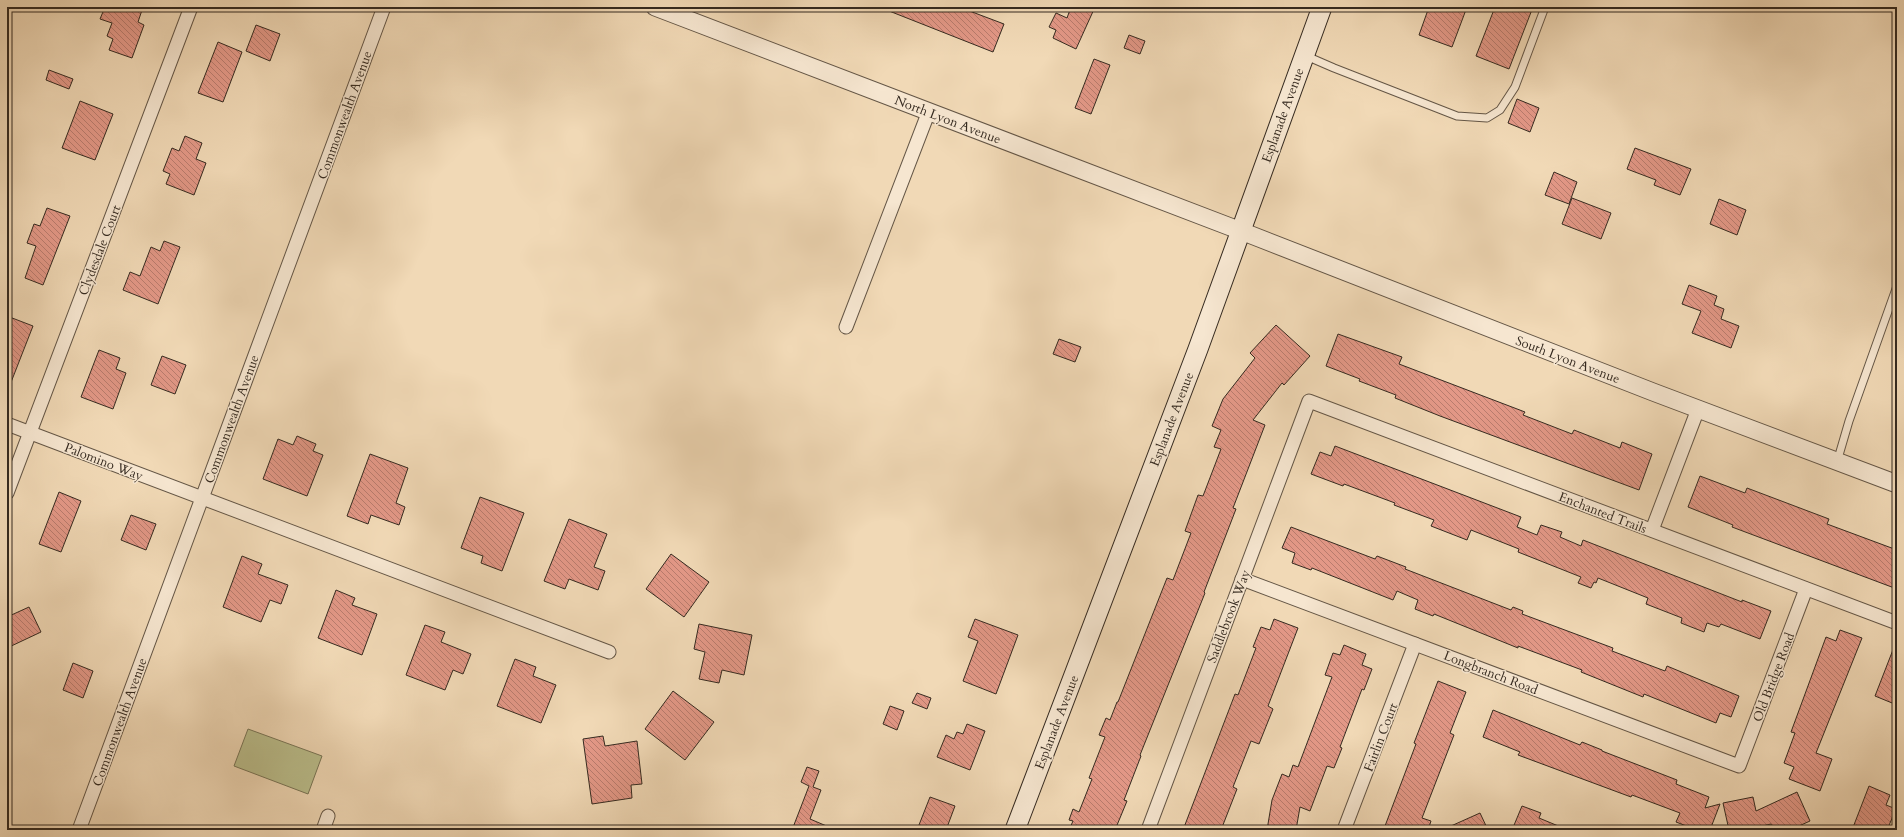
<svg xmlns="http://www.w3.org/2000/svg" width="1904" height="837" font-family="Cardo,serif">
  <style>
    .park { fill: #bbbf8d; stroke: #787456 }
    .building { fill: url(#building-back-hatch); stroke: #352a20 }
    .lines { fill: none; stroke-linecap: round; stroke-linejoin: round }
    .service-casing { stroke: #645646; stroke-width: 9 }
    .minor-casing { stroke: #645646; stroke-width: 15 }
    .tertiary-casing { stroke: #645646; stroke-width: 19 }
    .secondary-casing { stroke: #352a20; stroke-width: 21 }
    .service { stroke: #f6e6d0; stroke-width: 7 }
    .minor { stroke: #f6e6d0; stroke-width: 13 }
    .tertiary { stroke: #f6e6d0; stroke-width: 17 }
    .secondary { stroke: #f6e6d0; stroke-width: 19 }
    .labels { text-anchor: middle; stroke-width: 3; stroke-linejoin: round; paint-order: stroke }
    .street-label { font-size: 13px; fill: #352a20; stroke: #f6e6d0 }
  </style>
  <defs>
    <pattern id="building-back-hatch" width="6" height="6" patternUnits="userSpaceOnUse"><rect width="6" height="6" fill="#e39887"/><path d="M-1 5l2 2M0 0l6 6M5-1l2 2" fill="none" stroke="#b97c6e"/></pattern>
  </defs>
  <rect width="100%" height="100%" fill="#f1d9b6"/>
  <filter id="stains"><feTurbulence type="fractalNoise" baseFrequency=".005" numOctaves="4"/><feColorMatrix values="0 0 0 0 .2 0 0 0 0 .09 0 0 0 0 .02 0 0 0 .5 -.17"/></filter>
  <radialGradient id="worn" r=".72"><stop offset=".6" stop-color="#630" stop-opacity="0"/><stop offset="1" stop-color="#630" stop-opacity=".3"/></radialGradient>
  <polygon class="park" points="248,729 322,756 308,794 234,766"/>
  <g class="building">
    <polygon points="105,7 133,7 142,10 138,22 144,25 132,58 109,50 113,39 107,36 112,23 100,19"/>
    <polygon points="879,7 959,7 1004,24 993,52"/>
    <polygon points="1071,7 1095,7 1076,49 1053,38 1056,30 1049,27 1056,13 1067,18"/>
    <polygon points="1429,7 1467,7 1452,47 1419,35"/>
    <polygon points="1495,7 1533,7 1509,69 1476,56"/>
    <polygon points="256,25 280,34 270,61 246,51"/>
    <polygon points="1129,35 1145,41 1140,54 1124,48"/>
    <polygon points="218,42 242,52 223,102 198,93"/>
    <polygon points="1094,59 1110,65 1091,114 1075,108"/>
    <polygon points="49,70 73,79 69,89 46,80"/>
    <polygon points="1517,99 1539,108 1530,132 1508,123"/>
    <polygon points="80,101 113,114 95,160 62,148"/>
    <polygon points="185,136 202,143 196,159 206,163 194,195 166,184 170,174 163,171 172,148 179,151"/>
    <polygon points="1635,148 1691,169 1680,195 1654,185 1656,180 1627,169"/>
    <polygon points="1554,172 1577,182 1569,204 1545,195"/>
    <polygon points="1572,198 1611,213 1601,239 1562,224"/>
    <polygon points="1719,199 1746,210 1737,235 1710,224"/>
    <polygon points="47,208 70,216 43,285 25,278 36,246 27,243 34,224 40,226"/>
    <polygon points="164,241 180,247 158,304 123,290 130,272 140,276 151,247 160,251"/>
    <polygon points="1689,285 1717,296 1714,305 1724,309 1721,319 1739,326 1731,348 1692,333 1701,311 1682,304"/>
    <polygon points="7,316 33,326 8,390 7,390"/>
    <polygon points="1276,325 1310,356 1284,385 1282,383 1253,420 1265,425 1233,508 1236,509 1204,592 1205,593 1140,755 1141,756 1124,800 1127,801 1115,830 1069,830 1073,821 1069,820 1073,809 1079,812 1092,779 1089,778 1105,737 1099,735 1106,718 1110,720 1117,702 1118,702 1167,578 1173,580 1191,533 1185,531 1198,495 1203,496 1221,449 1214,447 1221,430 1212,426 1223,399 1255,358 1250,353"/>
    <polygon points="1338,334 1402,357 1399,364 1525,412 1523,415 1572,434 1574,430 1620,448 1622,442 1652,454 1639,490 1440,416 1395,398 1396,395 1359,381 1360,379 1326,366"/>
    <polygon points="1059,339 1081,347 1075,362 1053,354"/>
    <polygon points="99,350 120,358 116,369 126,373 113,409 81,397"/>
    <polygon points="162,356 186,365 175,394 151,385"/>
    <polygon points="297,436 316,444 313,451 323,455 307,496 263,479 278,439 293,445"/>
    <polygon points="1335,446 1521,517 1517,527 1537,535 1541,525 1562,532 1560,537 1581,546 1583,540 1742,602 1742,600 1771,611 1760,639 1721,624 1719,627 1707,623 1704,632 1681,623 1682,618 1646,604 1648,598 1598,578 1596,583 1594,582 1591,588 1578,583 1581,577 1518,552 1519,549 1471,530 1467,540 1431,526 1434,520 1394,505 1395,503 1344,484 1343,486 1311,474 1320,452 1331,456"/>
    <polygon points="370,454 408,468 396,503 405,507 399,525 371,515 368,524 347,516"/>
    <polygon points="1700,476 1745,493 1747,488 1829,519 1827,524 1897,550 1897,589 1732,527 1733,525 1688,507"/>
    <polygon points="59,492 81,501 61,552 39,544"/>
    <polygon points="480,497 524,513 502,571 481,563 483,556 461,548"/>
    <polygon points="131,515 156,524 146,550 121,540"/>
    <polygon points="569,519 607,534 594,567 605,571 598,590 569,579 565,589 544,581"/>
    <polygon points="1291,527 1375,559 1377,556 1406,567 1405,569 1511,610 1513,607 1523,611 1522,614 1613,648 1612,651 1665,671 1667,666 1739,696 1731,717 1720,713 1716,723 1644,694 1643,697 1581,672 1582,670 1518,646 1518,648 1434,614 1433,616 1415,609 1418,600 1397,591 1393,600 1312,568 1311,570 1292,563 1295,553 1282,548"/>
    <polygon points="671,554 709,582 684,617 646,589"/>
    <polygon points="242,556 262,564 258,574 288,585 281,604 270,600 261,622 223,607"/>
    <polygon points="336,590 355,598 352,605 377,614 362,655 318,638"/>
    <polygon points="29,607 41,632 7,648 7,617"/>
    <polygon points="975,619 1018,635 996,694 963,681 978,641 968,637"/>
    <polygon points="1274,619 1298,628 1268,706 1273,709 1259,744 1251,741 1233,787 1237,789 1221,830 1183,830 1235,694 1238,695 1256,648 1253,647 1261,627 1270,630"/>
    <polygon points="699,624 752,635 744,675 722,670 719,683 699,679 705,652 694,649"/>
    <polygon points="425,625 445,632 441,642 471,654 463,674 453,670 445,690 406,675"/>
    <polygon points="1840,630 1862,638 1816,753 1832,759 1820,791 1789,779 1794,767 1784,763 1795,733 1791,732 1826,637 1836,641"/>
    <polygon points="1896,642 1897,642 1897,705 1875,696"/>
    <polygon points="1344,645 1366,654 1362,665 1372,669 1364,690 1362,689 1340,747 1342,748 1334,768 1327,766 1310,811 1300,807 1296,830 1267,830 1272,800 1282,774 1289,777 1293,765 1298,767 1332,677 1325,675 1333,653 1340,655"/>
    <polygon points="515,659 536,667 533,676 556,685 541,723 497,706"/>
    <polygon points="73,663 93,671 83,698 63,690"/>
    <polygon points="1438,681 1466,692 1450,733 1454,735 1422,818 1431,821 1428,830 1395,830 1385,826 1416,744 1414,743"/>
    <polygon points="673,691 714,722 685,760 645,729"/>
    <polygon points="917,693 931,698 927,709 912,703"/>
    <polygon points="890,706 904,711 897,730 883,724"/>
    <polygon points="1493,710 1580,745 1582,742 1602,750 1602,751 1677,780 1676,784 1709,797 1705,808 1720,804 1710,830 1697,830 1676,822 1680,813 1632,795 1631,797 1518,755 1520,752 1483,737"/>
    <polygon points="967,724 985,731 970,770 937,757 946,735 954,739 957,732 963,734"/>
    <polygon points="603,736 605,746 637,741 642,784 631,785 632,798 592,804 583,739"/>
    <polygon points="807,767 819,771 813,787 821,790 810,819 836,830 792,830 809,786 801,782"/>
    <polygon points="1869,786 1890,795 1886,805 1896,809 1887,830 1852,830"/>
    <polygon points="1797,792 1810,821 1790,830 1774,830 1771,824 1745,830 1729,830 1723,803 1753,797 1756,811"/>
    <polygon points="930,797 955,806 946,830 917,830"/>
    <polygon points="1522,806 1541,813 1539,818 1568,830 1512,830"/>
    <polygon points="1480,813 1488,830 1442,830"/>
  </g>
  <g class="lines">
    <defs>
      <g id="service">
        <polyline points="1304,55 1334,68 1457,116 1487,118 1500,110 1515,87 1545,7"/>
        <polyline points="1837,462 1849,421 1897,286"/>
      </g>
      <g id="minor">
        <polyline points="846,327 929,111"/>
        <polyline points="7,424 609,652"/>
        <polyline points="7,493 191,7"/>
        <polyline points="1652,530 1698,409"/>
        <polyline points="1242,579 1739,766 1806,589"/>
        <polyline points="79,830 384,7"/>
        <polyline points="323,830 328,816"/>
        <polyline points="1148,830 1309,401 1897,623"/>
        <polyline points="1344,830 1415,644"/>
      </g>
      <polyline id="tertiary" points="655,7 1241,231 1653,392 1897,484"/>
      <polyline id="secondary" points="1015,830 1198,349 1322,7"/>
    </defs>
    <use href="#service" class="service-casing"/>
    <use href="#minor" class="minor-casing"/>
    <use href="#tertiary" class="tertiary-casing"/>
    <use href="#secondary" class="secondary-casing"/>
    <use href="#service" class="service"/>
    <use href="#minor" class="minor"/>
    <use href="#tertiary" class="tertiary"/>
    <use href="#secondary" class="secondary"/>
  </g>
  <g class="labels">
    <g class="street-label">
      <text transform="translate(344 115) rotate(-70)" y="5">Commonwealth Avenue</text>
      <text transform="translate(1282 115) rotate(-70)" y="5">Esplanade Avenue</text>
      <text transform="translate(948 119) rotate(21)" y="5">North Lyon Avenue</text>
      <text transform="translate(99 250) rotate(-69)" y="5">Clydesdale Court</text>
      <text transform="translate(1568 359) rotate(21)" y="5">South Lyon Avenue</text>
      <text transform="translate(231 419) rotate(-70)" y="5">Commonwealth Avenue</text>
      <text transform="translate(1171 419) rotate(-69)" y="5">Esplanade Avenue</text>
      <text transform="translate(104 461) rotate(21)" y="5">Palomino Way</text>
      <text transform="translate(1603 512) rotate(21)" y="5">Enchanted Trails</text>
      <text transform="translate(1228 616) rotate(-69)" y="5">Saddlebrook Way</text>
      <text transform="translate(1491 672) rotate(21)" y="5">Longbranch Road</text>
      <text transform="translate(1773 677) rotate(-69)" y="5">Old Bridge Road</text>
      <text transform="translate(119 722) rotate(-70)" y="5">Commonwealth Avenue</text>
      <text transform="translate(1056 722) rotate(-69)" y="5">Esplanade Avenue</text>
      <text transform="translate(1380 737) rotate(-69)" y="5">Fairlin Court</text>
    </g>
  </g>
  <rect width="1904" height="837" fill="none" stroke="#f1d9b6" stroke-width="24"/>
  <rect x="8" y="8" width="1888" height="821" fill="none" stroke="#352a20" stroke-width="2"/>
  <rect x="12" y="12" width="1880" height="813" fill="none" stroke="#352a20"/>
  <rect width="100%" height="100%" filter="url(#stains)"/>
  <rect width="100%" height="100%" fill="url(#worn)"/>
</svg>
